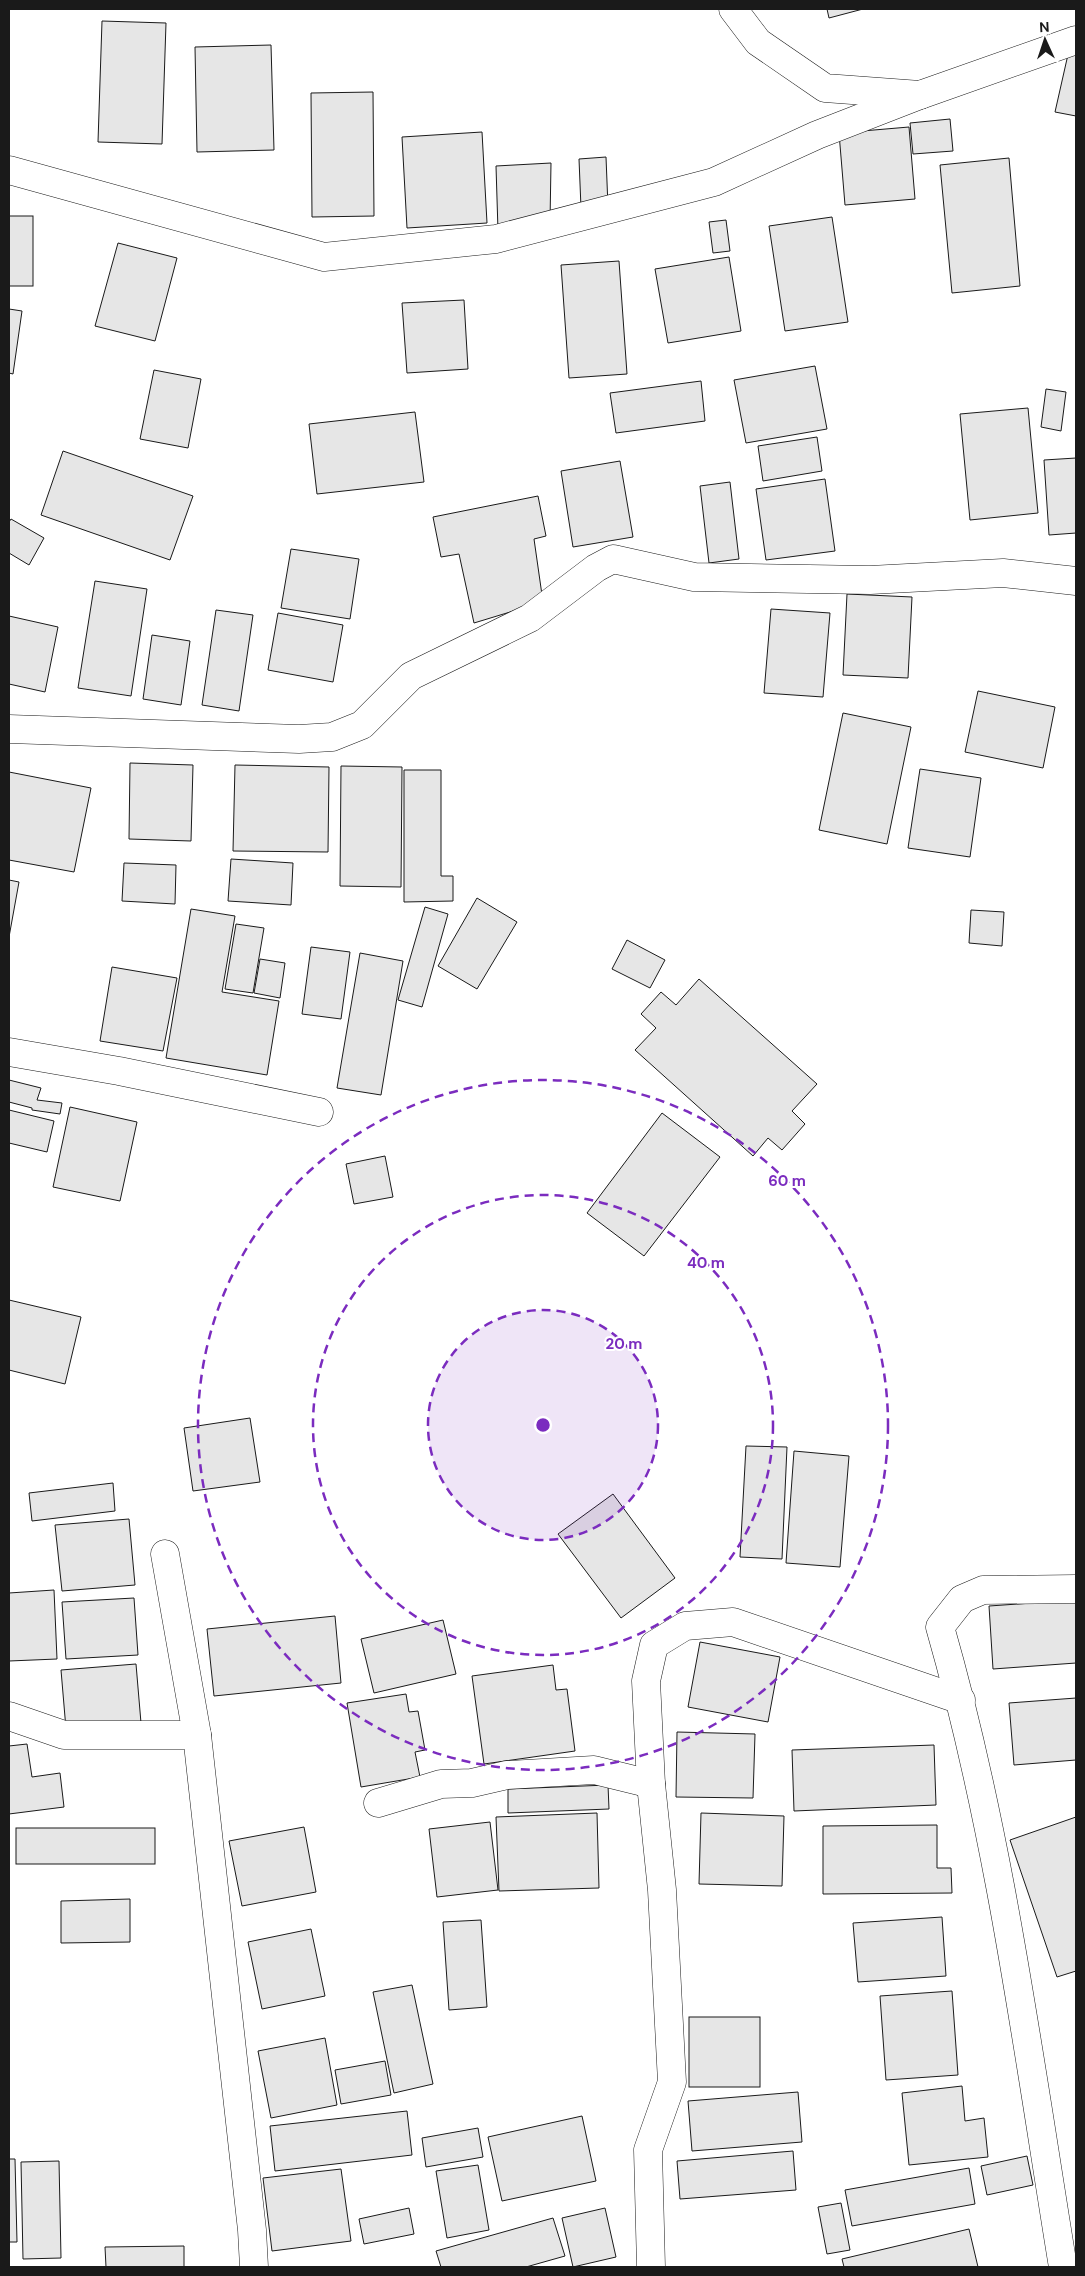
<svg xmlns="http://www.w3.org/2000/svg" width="1085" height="2276" font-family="'DM Sans',sans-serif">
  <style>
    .building { fill: #e6e6e6; stroke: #1a1a1a }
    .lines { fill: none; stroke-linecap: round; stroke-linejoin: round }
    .minor-casing { stroke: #1a1a1a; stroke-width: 29 }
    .minor { stroke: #fff; stroke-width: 28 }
    .ring { fill: none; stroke: #7b2cbf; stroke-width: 2.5; stroke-dasharray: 9 6 }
    .centre { fill: #7b2cbf; stroke: #fff; stroke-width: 2.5 }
    .ring-label { font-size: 15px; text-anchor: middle; font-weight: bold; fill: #7b2cbf; stroke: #fff; stroke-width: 4; stroke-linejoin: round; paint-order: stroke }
  </style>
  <rect width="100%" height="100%" fill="#fff"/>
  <g class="building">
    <polygon points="827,9 863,9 829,18"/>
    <polygon points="102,21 166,23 162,144 98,142"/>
    <polygon points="271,45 274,150 197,152 195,47"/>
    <polygon points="1069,50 1076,52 1076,116 1055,112"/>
    <polygon points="373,92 374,216 312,217 311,93"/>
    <polygon points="950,119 953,151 913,154 910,123"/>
    <polygon points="909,127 915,199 845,205 839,133"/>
    <polygon points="482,132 487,223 407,228 402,137"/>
    <polygon points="606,157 608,207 581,208 579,159"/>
    <polygon points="1009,158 1020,286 952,293 940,165"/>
    <polygon points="551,163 550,222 498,231 496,166"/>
    <rect x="9" y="216" width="24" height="70"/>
    <polygon points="832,217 848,322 785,331 769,226"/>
    <polygon points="726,220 730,251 713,253 709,222"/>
    <polygon points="118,243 177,258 155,341 95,326"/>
    <polygon points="729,257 741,331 668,343 655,269"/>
    <polygon points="619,261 627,374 569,378 561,265"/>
    <polygon points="464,300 468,369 407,373 402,303"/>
    <polygon points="9,309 22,311 13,374 9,373"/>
    <polygon points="815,366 827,429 746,443 734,380"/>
    <polygon points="154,370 201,379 188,448 140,439"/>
    <polygon points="701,381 705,421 616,433 610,393"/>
    <polygon points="1046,389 1066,392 1061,431 1041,427"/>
    <polygon points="1028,408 1038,513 970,520 960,414"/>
    <polygon points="415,412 424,482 317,494 309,424"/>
    <polygon points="817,437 822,471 763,481 758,446"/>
    <polygon points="63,451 193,496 170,560 41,515"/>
    <polygon points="1076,458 1076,533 1049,535 1044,460"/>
    <polygon points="620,461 633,537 573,547 561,471"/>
    <polygon points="825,479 835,551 766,560 756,489"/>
    <polygon points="730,482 739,559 709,563 700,486"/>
    <polygon points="538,496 546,536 534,539 543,602 474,623 459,554 441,557 433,517"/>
    <polygon points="11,519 44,538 29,565 9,553 9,522"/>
    <polygon points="291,549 359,559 350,619 281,608"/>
    <polygon points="95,581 147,589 131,696 78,688"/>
    <polygon points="847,594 912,597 908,678 843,675"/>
    <polygon points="771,609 830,613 823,697 764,693"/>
    <polygon points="216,610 253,615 239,711 202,705"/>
    <polygon points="278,613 343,625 333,682 268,670"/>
    <polygon points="9,616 58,627 45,692 9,684"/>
    <polygon points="152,635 190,641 181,705 143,699"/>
    <polygon points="978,691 1055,707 1043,768 965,752"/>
    <polygon points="843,713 911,727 887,844 819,830"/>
    <polygon points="130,763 193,765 191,841 129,839"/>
    <polygon points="235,765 329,767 328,852 233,851"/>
    <polygon points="341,766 402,767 401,887 340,886"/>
    <polygon points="920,769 981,778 970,857 908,848"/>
    <polygon points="404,770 441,770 441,876 453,876 453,901 404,902"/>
    <polygon points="9,772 91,788 74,872 9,860"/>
    <polygon points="231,859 293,863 291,905 228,901"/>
    <polygon points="124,863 176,865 175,904 122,901"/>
    <polygon points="9,880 19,882 9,937"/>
    <polygon points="477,898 517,922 477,989 438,966"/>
    <polygon points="425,907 448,914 422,1007 398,1000"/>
    <polygon points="191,909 235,916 222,992 279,1001 267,1075 166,1058"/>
    <polygon points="971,910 1004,912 1002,946 969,943"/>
    <polygon points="236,924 264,928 253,993 225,989"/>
    <polygon points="627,940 665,960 650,988 612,969"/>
    <polygon points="311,947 350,952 341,1019 302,1014"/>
    <polygon points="360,953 403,961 381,1095 337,1088"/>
    <polygon points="260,959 285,963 280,998 254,993"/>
    <polygon points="112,967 177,978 163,1051 100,1041"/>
    <polygon points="699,979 817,1084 792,1111 805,1124 782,1150 768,1138 753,1156 635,1050 656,1028 641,1014 661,992 676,1005"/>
    <polygon points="9,1080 41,1088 37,1100 62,1103 60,1114 32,1110 32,1108 9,1102"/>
    <polygon points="70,1107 137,1122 120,1201 53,1187"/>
    <polygon points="9,1110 54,1121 47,1152 9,1143"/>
    <polygon points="662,1113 720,1157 644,1256 587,1213"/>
    <polygon points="385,1156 393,1197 354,1204 346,1164"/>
    <polygon points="9,1300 81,1317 65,1384 9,1370"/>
    <polygon points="250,1418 260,1482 193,1491 184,1428"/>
    <polygon points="746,1446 787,1447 782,1559 740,1557"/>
    <polygon points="794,1451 849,1456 840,1567 786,1563"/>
    <polygon points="113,1483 115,1511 32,1521 29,1493"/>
    <polygon points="613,1494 675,1578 621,1618 558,1534"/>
    <polygon points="129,1519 135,1585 62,1591 55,1525"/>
    <polygon points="54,1590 57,1659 9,1661 9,1593"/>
    <polygon points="134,1598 138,1655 66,1659 62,1602"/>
    <polygon points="1076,1600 1076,1663 993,1669 989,1606"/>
    <polygon points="335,1616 341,1683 214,1696 207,1629"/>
    <polygon points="443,1620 456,1674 374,1693 361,1639"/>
    <polygon points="700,1642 780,1657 768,1722 688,1707"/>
    <polygon points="136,1664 141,1723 66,1729 61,1670"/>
    <polygon points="553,1665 556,1690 567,1689 575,1751 484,1764 472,1676"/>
    <polygon points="406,1694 409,1712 418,1711 425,1750 415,1752 420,1777 361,1787 347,1703"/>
    <polygon points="1076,1698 1076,1760 1014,1765 1009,1703"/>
    <polygon points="677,1732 755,1734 753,1798 676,1797"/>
    <polygon points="27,1744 32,1777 60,1773 64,1807 9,1814 9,1746"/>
    <polygon points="934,1745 936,1805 794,1811 792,1750"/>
    <polygon points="608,1785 609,1809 508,1813 508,1789"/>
    <polygon points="597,1813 599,1888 499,1891 496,1817"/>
    <polygon points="701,1813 784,1816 782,1886 699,1884"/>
    <polygon points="1076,1817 1076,1971 1057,1977 1010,1840"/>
    <polygon points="490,1822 498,1890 437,1897 429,1829"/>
    <polygon points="937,1825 937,1868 951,1868 952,1893 823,1894 823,1826"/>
    <polygon points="304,1827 316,1892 242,1906 229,1841"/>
    <rect x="16" y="1828" width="139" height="36"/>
    <polygon points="130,1899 130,1942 61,1943 61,1901"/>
    <polygon points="942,1917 946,1976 858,1982 853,1923"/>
    <polygon points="481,1920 487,2007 449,2010 443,1922"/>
    <polygon points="311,1929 325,1996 262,2009 248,1942"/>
    <polygon points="412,1985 433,2084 394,2093 373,1992"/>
    <polygon points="952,1991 958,2075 886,2080 880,1996"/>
    <rect x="689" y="2017" width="71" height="70"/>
    <polygon points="325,2038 337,2105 271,2118 258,2051"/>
    <polygon points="385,2061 391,2095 341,2104 335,2070"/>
    <polygon points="962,2086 965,2121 984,2118 988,2157 909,2165 902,2093"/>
    <polygon points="798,2092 802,2142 692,2151 688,2101"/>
    <polygon points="407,2111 412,2155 275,2171 270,2126"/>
    <polygon points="582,2116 596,2181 502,2201 488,2137"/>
    <polygon points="478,2128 483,2157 426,2167 422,2138"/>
    <polygon points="793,2151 796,2190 680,2199 677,2161"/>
    <polygon points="1027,2156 1033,2185 987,2195 981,2166"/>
    <polygon points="9,2159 15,2159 17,2242 9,2242"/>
    <polygon points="59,2161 61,2258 23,2259 21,2162"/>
    <polygon points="478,2165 489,2230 447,2238 436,2171"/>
    <polygon points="969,2168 975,2204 852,2226 845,2190"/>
    <polygon points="341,2169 351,2241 272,2251 263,2178"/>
    <polygon points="841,2203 850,2250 827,2254 818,2207"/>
    <polygon points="409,2208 414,2234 364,2244 359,2219"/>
    <polygon points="605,2208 616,2257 573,2267 562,2218"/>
    <polygon points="553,2218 565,2256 526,2267 441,2267 436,2251"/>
    <polygon points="969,2229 978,2267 844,2267 842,2259"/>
    <polygon points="184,2246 184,2267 106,2267 105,2247"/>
  </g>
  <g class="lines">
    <defs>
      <g id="minor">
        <polyline points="733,9 758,42 825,88 920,95 1076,40"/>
        <polyline points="9,170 324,257 496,239 714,182 817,135 920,95"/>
        <polyline points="9,729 299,739 332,737 362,725 411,676 530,618 596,568 613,559 694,577 870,580 1003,573 1076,581"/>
        <polyline points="9,1052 119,1071 319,1112"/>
        <polyline points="165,1554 197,1735 252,2230 254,2267"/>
        <polyline points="9,1716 64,1735 197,1735"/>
        <polyline points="378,1803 441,1784 472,1783 507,1775 594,1770 651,1784"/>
        <polyline points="651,2267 648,2150 672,2082 662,1890 651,1784 646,1681 654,1645 685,1626 733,1622 961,1700"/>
        <path d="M1063,2267C1028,2053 1000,1836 940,1627L962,1599L983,1590L1076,1589"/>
      </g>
    </defs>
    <use href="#minor" class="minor-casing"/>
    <use href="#minor" class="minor"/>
  </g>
  <circle cx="543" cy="1425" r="115" fill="#7b2cbf" fill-opacity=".12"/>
  <g class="ring">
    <circle cx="543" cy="1425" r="115"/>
    <circle cx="543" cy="1425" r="230"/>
    <circle cx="543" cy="1425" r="345"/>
  </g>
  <circle cx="543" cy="1425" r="8" class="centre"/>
  <g class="ring-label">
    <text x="787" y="1186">60 m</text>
    <text x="706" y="1268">40 m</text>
    <text x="624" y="1349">20 m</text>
  </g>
  <rect width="1085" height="2276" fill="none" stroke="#1a1a1a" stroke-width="20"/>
  <g transform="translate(1045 40) rotate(357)" stroke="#ffffff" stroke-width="4" paint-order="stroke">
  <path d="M0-4L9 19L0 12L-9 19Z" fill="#1a1a1a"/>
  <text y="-8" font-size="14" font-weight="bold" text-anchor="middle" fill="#1a1a1a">N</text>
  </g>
</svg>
